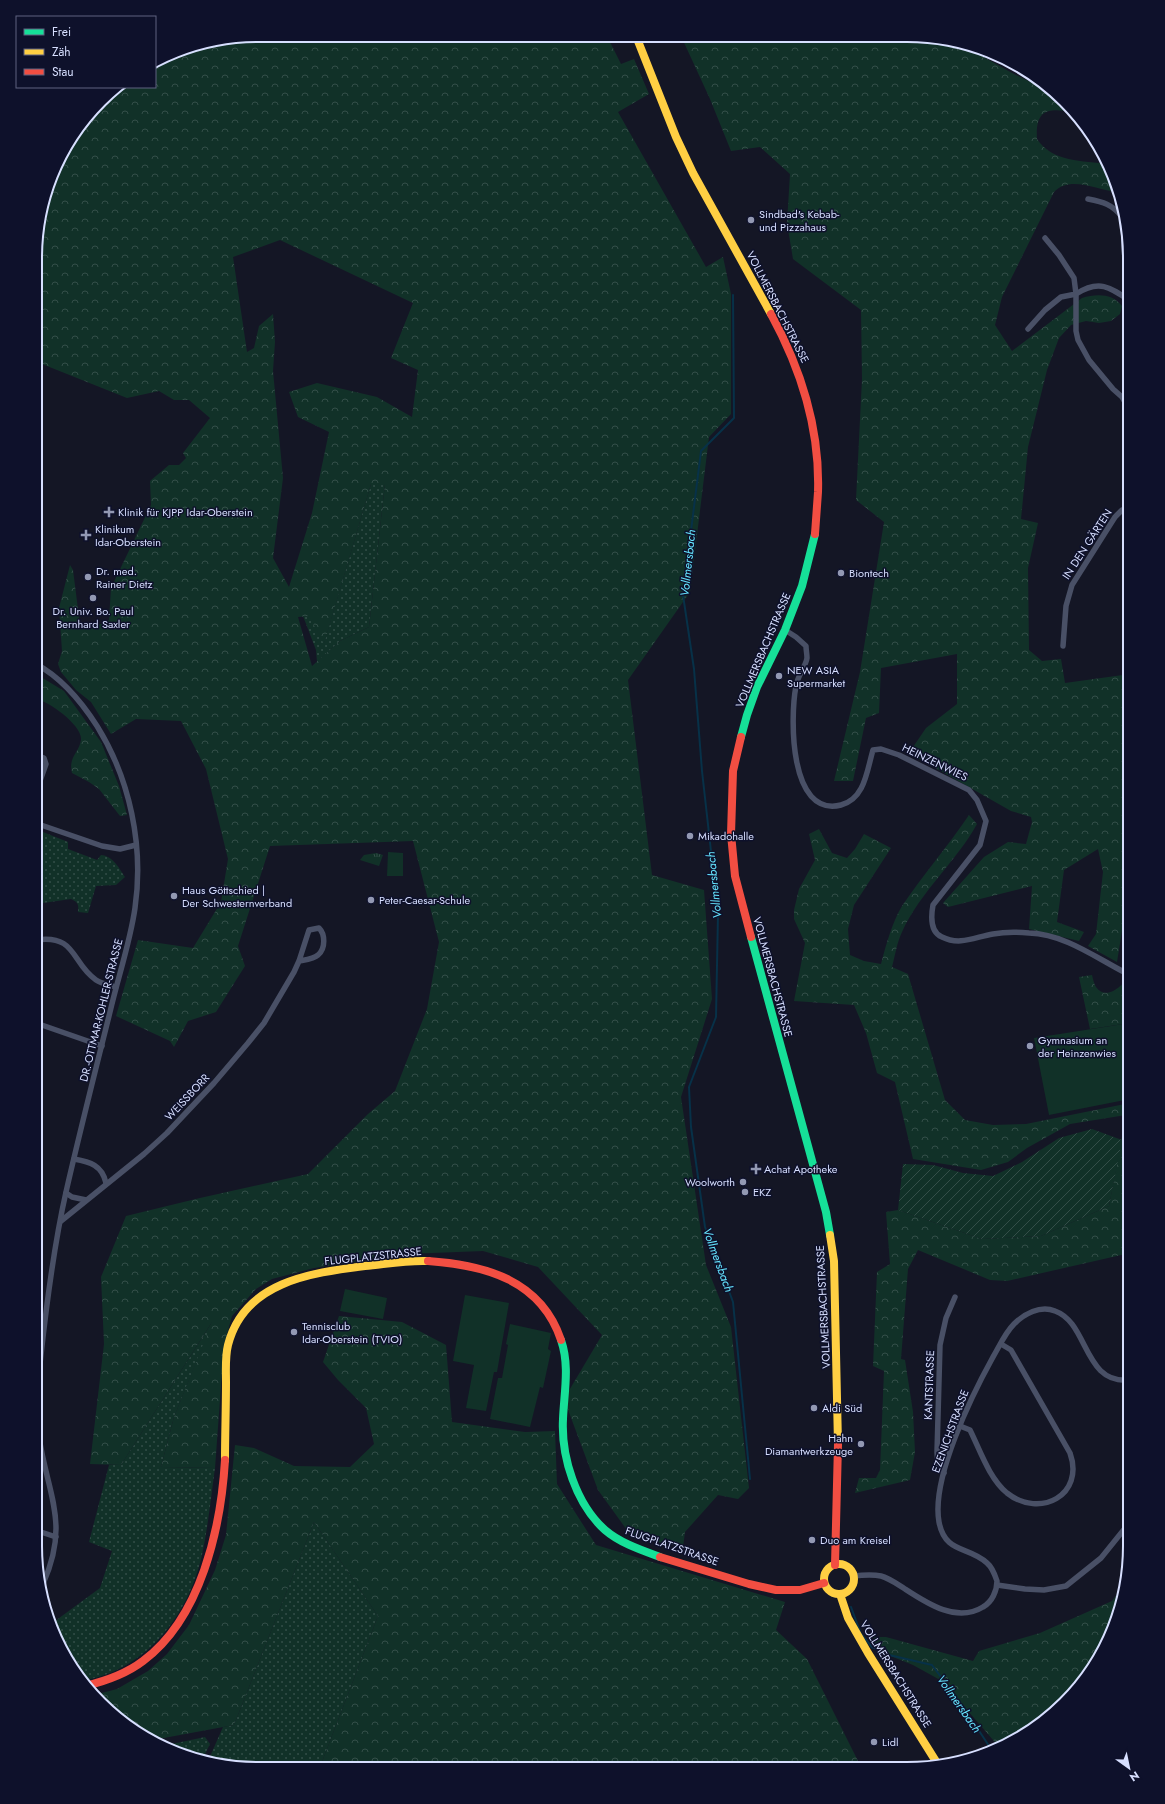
<svg xmlns="http://www.w3.org/2000/svg" width="1165" height="1804" font-family="Jost,sans-serif">
  <style>
    .grass { fill: url(#grass-dots) }
    .forest { fill: url(#forest-crowns); fill-rule: evenodd }
    .park { fill: url(#park-tufts) }
    .garden { fill: url(#garden-furrows) }
    .pitch { fill: #113128 }
    .lines { fill: none; stroke-linecap: round; stroke-linejoin: round }
    .stream { stroke: #073148; stroke-width: 2 }
    .street { stroke: #495066; stroke-width: 5.5 }
    .fast { stroke: #16e098; stroke-width: 8 }
    .slow { stroke: #ffcf43; stroke-width: 8 }
    .jam { stroke: #f24e42; stroke-width: 8 }
    .poi-dot { fill: #9399b3; stroke: #0e112b; stroke-width: 1.5 }
    .labels { text-anchor: middle; stroke-width: 3; stroke-linejoin: round; paint-order: stroke }
    .poi-label { font-size: 11px; fill: #d7dfff; stroke: #0e112b; text-anchor: start }
    .street-label { font-size: 11px; fill: #d7dfff; stroke: #0e112b }
    .water-label { font-size: 12px; font-style: italic; fill: #65e5ff; stroke: #0e112b }
    .rim { fill: none; stroke: #d7dfff; stroke-width: 2 }
  </style>
  <defs>
    <pattern id="grass-dots" width="8" height="8" patternUnits="userSpaceOnUse"><rect width="8" height="8" fill="#113128"/><path d="M2 2h.1M6 6h.1" fill="none" stroke="#334e48" stroke-width="1.8" stroke-linecap="round"/></pattern>
    <pattern id="forest-crowns" width="20" height="18" patternUnits="userSpaceOnUse"><rect width="20" height="18" fill="#113128"/><path d="M2 6a3 3 0 1 1 6 0M12 15a3 3 0 1 1 6 0" fill="none" stroke="#334e48"/></pattern>
    <pattern id="park-tufts" width="24" height="20" patternUnits="userSpaceOnUse"><rect width="24" height="20" fill="#113128"/><path d="M3 7l-1-3M5 7V3M7 7l1-3M15 17l-1-3M17 17v-4M19 17l1-3" fill="none" stroke="#334e48"/></pattern>
    <pattern id="garden-furrows" width="10" height="10" patternUnits="userSpaceOnUse"><rect width="10" height="10" fill="#113128"/><path d="M-1 1l2-2M0 10L10 0M9 11l2-2" fill="none" stroke="#334e48"/></pattern>
  </defs>
  <rect width="100%" height="100%" fill="#141625"/>
  <g class="grass">
    <polygon points="371,484 385,484 369,627 340,641 317,662 316,650 303,616 309,615 324,643"/>
    <path d="M43,832L68,842V849L97,860L101,855C113,856 119,868 125,877L116,885L96,886L88,913L78,912C79,905 78,902 71,899L36,904V837Z"/>
    <path d="M214,1319L174,1417L161,1467L215,1468C211,1497 208,1527 202,1555C188,1617 145,1671 81,1681L52,1631L51,1624L100,1588L112,1551L89,1542L109,1465H121Z"/>
    <polygon points="314,1522 378,1616 320,1767 229,1767 208,1761 223,1727 234,1725"/>
    <polygon points="205,1737 210,1744 202,1760 173,1752 162,1746"/>
  </g>
  <g class="forest">
    <path d="M258,35L623,36L610,42L621,64L634,59L649,94L618,112L706,267L723,257L731,294V414L709,437L690,592L628,680L652,875L704,890L712,999L681,1097L706,1265L731,1327L749,1488L738,1499L718,1495L685,1532L683,1547L632,1537L598,1490L564,1399L602,1335L538,1267L483,1251L405,1254L314,1268L272,1279L256,1289L232,1316L224,1345L215,1468L161,1467L174,1417L212,1322L121,1465L90,1464L104,1344L101,1277L126,1216L200,1198L308,1174L368,1114L395,1091L427,1009L439,942L413,841L270,846L238,946L245,966L216,1012L188,1021L174,1047L170,1041L116,1016L138,940L193,948L221,902L228,859L206,769L181,721L136,719L111,734L91,702L76,690L61,672L58,664L62,651L59,608L70,565L73,570L80,625L103,624L109,620L111,588L151,505L150,481L169,465H179L186,458L183,453L210,418L189,400H174L159,391L127,398L37,362V229L58,159L111,91L117,87H155V63L173,52ZM280,240L413,303L391,358L418,370L412,417L377,397L317,383L289,392L298,417L329,432L312,513L289,587L273,558L283,478L273,371L275,342L273,314L259,326L254,348L247,352L233,257ZM371,484H385L369,627L340,641L312,666L298,617L309,616L324,644Z"/>
    <path d="M681,36L936,37L975,47L980,55L1012,73L1041,87L1050,88L1074,112C1049,108 1035,108 1037,139C1052,162 1083,161 1108,164L1113,173L1117,192C1097,190 1070,175 1054,192L1002,297L995,325L1012,351L1082,298C1096,294 1112,293 1122,306L1120,314L1111,321L1099,323L1086,321L1071,325L1059,338L1047,370L1028,447L1021,519L1038,523L1028,568L1029,650L1042,661L1061,659L1065,683L1130,674V881L1117,962L1088,946L1096,934L1103,872L1098,849L1064,870L1057,922L1084,932L1079,941L1029,929L1032,886L948,907L943,903L984,857L1008,842L1026,844L1032,822L1031,817L1011,811L909,753L926,728L957,704V654L881,668L879,713L866,718L853,781H834L860,672L884,522L856,500L862,379L861,310L793,259L787,223L790,174L760,147L731,151L710,99Z"/>
    <path d="M36,674L64,691L101,742L119,786L127,815L120,816L99,789L89,782L72,773C68,757 79,753 81,740C83,726 49,701 36,699Z"/>
    <path d="M969,815L977,824C956,862 920,892 902,932C897,942 895,956 892,967L908,974L945,1100L965,1120L993,1125L1026,1124L1130,1103V1253L1007,1281L990,1280L918,1250L908,1269L901,1359L905,1360L913,1412L915,1452L910,1480L855,1493L859,1478H876L880,1470L884,1371L873,1366L877,1272L890,1264L886,1212L898,1210L982,1239L1041,1236L1109,1206L1126,1115L1070,1124L1027,1148L1008,1162L981,1170L913,1159L895,1082L877,1073L866,1033L854,1005L794,1001L805,943L794,919V910L799,889L815,860L809,834L819,829L832,853L847,858L855,849L864,834L891,848L854,905L848,929L850,955L864,961L881,964C886,945 892,923 902,906C923,875 948,846 969,815Z"/>
    <path d="M1092,975C1093,979 1094,984 1096,987C1107,1002 1124,984 1130,975V1023L1090,1029L1079,977Z"/>
    <polygon points="339,1316 402,1322 446,1345 452,1422 525,1432 555,1431 557,1484 596,1545 785,1602 776,1630 807,1659 862,1769 320,1767 378,1616 314,1522 234,1725 153,1740 123,1723 94,1695 117,1689 148,1671 167,1654 189,1625 215,1570 226,1535 235,1445 254,1448 294,1466 350,1467 374,1444 366,1408 338,1380 323,1362"/>
    <polygon points="1123,1586 1113,1631 1084,1681 1043,1723 1000,1748 942,1681 913,1665 878,1651 872,1644 874,1637 886,1637 973,1661 979,1651 1040,1633 1112,1601"/>
  </g>
  <polygon class="park" points="376,853 383,855 379,866 360,860 364,855"/>
  <polygon class="garden" points="1092,1129 1122,1140 1109,1206 1041,1236 982,1239 898,1210 903,1164 933,1165 963,1173 993,1176 1022,1162 1059,1138"/>
  <g class="pitch">
    <polygon points="388,852 403,853 403,876 387,876"/>
    <polygon points="1130,1023 1130,1099 1049,1115 1034,1038"/>
    <polygon points="345,1289 387,1298 383,1319 340,1311"/>
    <polygon points="465,1295 509,1303 497,1372 494,1372 486,1411 466,1408 474,1365 453,1361"/>
    <polygon points="510,1324 551,1333 548,1349 551,1351 543,1388 540,1387 530,1427 490,1419 498,1378 502,1378 508,1345 506,1344"/>
  </g>
  <g class="lines">
    <g class="stream">
      <polyline points="733,295 734,418 701,451 683,595 694,669 702,771 718,914 716,1017 689,1087 691,1127 705,1227 733,1302 750,1479"/>
      <polyline points="851,1607 861,1634 872,1647 889,1655 932,1665 964,1708 993,1752"/>
    </g>
    <g class="street">
      <polyline points="1085,126 1086,126"/>
      <path d="M1088,199C1103,202 1112,204 1122,217"/>
      <polyline points="1028,329 1045,310 1061,297 1076,294 1074,278 1059,255 1045,238"/>
      <path d="M1130,411L1122,397L1113,389L1089,360L1078,340L1076,331V294C1099,279 1110,287 1130,301"/>
      <path d="M785,630L796,637L806,646C806,650 807,654 807,658C806,666 797,677 796,686C790,717 789,818 841,805C865,799 867,770 873,750L881,749L899,755L969,790L977,800L986,821L980,845L933,905C931,916 930,932 942,937C960,946 975,937 993,934C1004,932 1018,932 1029,933C1064,934 1095,957 1124,972L1130,967"/>
      <polyline points="1063,646 1066,606 1072,585 1115,517 1122,510 1130,507"/>
      <path d="M36,664C62,678 81,701 97,726C130,779 144,846 135,908C130,943 118,977 110,1012C95,1072 80,1131 66,1192C54,1245 47,1300 41,1355C38,1382 34,1410 39,1437C48,1496 70,1523 43,1584"/>
      <polyline points="36,792 46,764 44,758 36,755"/>
      <polyline points="36,819 41,825 102,846 120,849 136,845"/>
      <path d="M36,940C77,934 71,963 96,980C102,984 110,985 116,987"/>
      <polyline points="36,1023 102,1046"/>
      <path d="M74,1159C90,1162 102,1165 106,1183"/>
      <polyline points="66,1193 72,1197 86,1200"/>
      <path d="M61,1221L144,1154L167,1133L214,1083L248,1043L264,1023L294,972L299,961L309,930L319,928C325,934 326,948 318,955C314,959 304,960 299,961"/>
      <path d="M960,1426L970,1430C980,1450 989,1478 1007,1493C1040,1519 1085,1495 1070,1453L1011,1350L1001,1344"/>
      <polyline points="944,1473 938,1467 937,1452 940,1345 946,1318 955,1297"/>
      <polyline points="35,1530 56,1537"/>
      <path d="M853,1576C862,1575 872,1574 881,1576C889,1578 897,1584 905,1589C928,1604 957,1623 983,1607C992,1602 997,1591 997,1581C995,1575 992,1567 987,1563C969,1546 945,1554 939,1522C931,1478 972,1395 993,1357C999,1347 1005,1333 1014,1324C1024,1314 1040,1305 1055,1311C1089,1323 1083,1385 1130,1380"/>
      <polyline points="997,1585 1025,1589 1044,1590 1066,1586 1101,1558 1130,1522"/>
    </g>
    <g class="fast">
      <polyline points="741,737 747,715 757,687 785,630 802,586 815,534"/>
      <polyline points="751,937 826,1212 830,1235"/>
      <path d="M561,1340C570,1366 564,1393 563,1419C561,1457 576,1504 605,1530C620,1543 641,1550 660,1557"/>
    </g>
    <g class="slow">
      <polyline points="636,36 676,137 693,173 771,314"/>
      <polyline points="830,1235 834,1261 838,1444"/>
      <path d="M225,1460C225,1434 226,1408 226,1382C226,1370 225,1357 228,1345C244,1282 310,1273 365,1266C386,1264 407,1260 428,1261"/>
      <circle cx="839" cy="1579" r="15"/>
      <polyline points="840,1594 848,1618 868,1653 937,1763"/>
    </g>
    <g class="jam">
      <path d="M771,314C801,369 820,429 818,492C817,506 816,520 815,534"/>
      <polyline points="741,737 733,771 731,834 735,876 751,937"/>
      <path d="M428,1261C485,1265 541,1280 561,1340"/>
      <polyline points="660,1557 749,1584 776,1590 800,1590 824,1583"/>
      <polyline points="835,1565 838,1444"/>
      <path d="M85,1686C106,1681 126,1674 143,1661C201,1618 221,1528 225,1460"/>
    </g>
  </g>
  <g class="poi-dot">
    <circle cx="751" cy="220" r="4"/>
    <path d="M107 506h4v4h4v4h-4v4h-4v-4h-4v-4h4z"/>
    <path d="M84 529h4v4h4v4h-4v4h-4v-4h-4v-4h4z"/>
    <circle cx="841" cy="573" r="4"/>
    <circle cx="88" cy="577" r="4"/>
    <circle cx="93" cy="598" r="4"/>
    <circle cx="779" cy="676" r="4"/>
    <circle cx="690" cy="836" r="4"/>
    <circle cx="174" cy="896" r="4"/>
    <circle cx="371" cy="900" r="4"/>
    <circle cx="1030" cy="1046" r="4"/>
    <path d="M754 1163h4v4h4v4h-4v4h-4v-4h-4v-4h4z"/>
    <circle cx="743" cy="1182" r="4"/>
    <circle cx="745" cy="1192" r="4"/>
    <circle cx="294" cy="1332" r="4"/>
    <circle cx="814" cy="1408" r="4"/>
    <circle cx="861" cy="1444" r="4"/>
    <circle cx="812" cy="1540" r="4"/>
    <circle cx="874" cy="1742" r="4"/>
  </g>
  <g class="labels">
    <g class="poi-label">
      <text x="759" y="218">Sindbad's Kebab-<tspan x="759" dy="13">und Pizzahaus</tspan></text>
      <text x="118" y="516">Klinik für KJPP Idar-Oberstein</text>
      <text x="95" y="533">Klinikum<tspan x="95" dy="13">Idar-Oberstein</tspan></text>
      <text x="96" y="575">Dr. med.<tspan x="96" dy="13">Rainer Dietz</tspan></text>
      <text x="849" y="577">Biontech</text>
      <text x="93" y="615" text-anchor="middle">Dr. Univ. Bo. Paul<tspan x="93" dy="13">Bernhard Saxler</tspan></text>
      <text x="787" y="674">NEW ASIA<tspan x="787" dy="13">Supermarket</tspan></text>
      <text x="698" y="840">Mikadohalle</text>
      <text x="182" y="894">Haus Göttschied |<tspan x="182" dy="13">Der Schwesternverband</tspan></text>
      <text x="379" y="904">Peter-Caesar-Schule</text>
      <text x="1038" y="1044">Gymnasium an<tspan x="1038" dy="13">der Heinzenwies</tspan></text>
      <text x="764" y="1173">Achat Apotheke</text>
      <text x="735" y="1186" text-anchor="end">Woolworth</text>
      <text x="753" y="1196">EKZ</text>
      <text x="302" y="1330">Tennisclub<tspan x="302" dy="13">Idar-Oberstein (TVIO)</tspan></text>
      <text x="822" y="1412">Aldi Süd</text>
      <text x="853" y="1442" text-anchor="end">Hahn<tspan x="853" dy="13">Diamantwerkzeuge</tspan></text>
      <text x="820" y="1544">Duo am Kreisel</text>
      <text x="882" y="1746">Lidl</text>
    </g>
    <g class="street-label">
      <text transform="translate(778 307) rotate(63)" y="4">VOLLMERSBACHSTRASSE</text>
      <text transform="translate(1087 544) rotate(-57)" y="4">IN DEN GÄRTEN</text>
      <text transform="translate(763 650) rotate(-67)" y="4">VOLLMERSBACHSTRASSE</text>
      <text transform="translate(935 762) rotate(26)" y="4">HEINZENWIES</text>
      <text transform="translate(773 977) rotate(75)" y="4">VOLLMERSBACHSTRASSE</text>
      <text transform="translate(101 1010) rotate(-76)" y="4">DR.-OTTMAR-KOHLER-STRASSE</text>
      <text transform="translate(187 1097) rotate(-47)" y="4">WEISSBORR</text>
      <text transform="translate(373 1256) rotate(-6)" y="4">FLUGPLATZSTRASSE</text>
      <text transform="translate(823 1307) rotate(-93)" y="4">VOLLMERSBACHSTRASSE</text>
      <text transform="translate(929 1385) rotate(-88)" y="4">KANTSTRASSE</text>
      <text transform="translate(950 1431) rotate(-70)" y="4">EZENICHSTRASSE</text>
      <text transform="translate(672 1546) rotate(19)" y="4">FLUGPLATZSTRASSE</text>
      <text transform="translate(896 1674) rotate(58)" y="4">VOLLMERSBACHSTRASSE</text>
    </g>
    <g class="water-label">
      <text transform="translate(688 563) rotate(-84)" y="4">Vollmersbach</text>
      <text transform="translate(714 885) rotate(-96)" y="4">Vollmersbach</text>
      <text transform="translate(718 1260) rotate(70)" y="4">Vollmersbach</text>
      <text transform="translate(959 1704) rotate(55)" y="4">Vollmersbach</text>
    </g>
  </g>
  <path d="M0 0H1165V1804H0ZM258 42H907A216 216 0 0 1 1123 258V1546A216 216 0 0 1 907 1762H258A216 216 0 0 1 42 1546V258A216 216 0 0 1 258 42Z" fill="#0e112b" fill-rule="evenodd"/>
  <path class="rim" d="M258 42H907A216 216 0 0 1 1123 258V1546A216 216 0 0 1 907 1762H258A216 216 0 0 1 42 1546V258A216 216 0 0 1 258 42Z"/>
  <rect x="16" y="16" width="140" height="72" fill="#0e112b" stroke="#5e6380"/>
  <rect x="24" y="29" width="20" height="6" fill="#16e098" stroke="#5e6380"/>
  <text x="52" y="36" font-size="12" fill="#d7dfff">Frei</text>
  <rect x="24" y="49" width="20" height="6" fill="#ffcf43" stroke="#5e6380"/>
  <text x="52" y="56" font-size="12" fill="#d7dfff">Zäh</text>
  <rect x="24" y="69" width="20" height="6" fill="#f24e42" stroke="#5e6380"/>
  <text x="52" y="76" font-size="12" fill="#d7dfff">Stau</text>
  <g transform="translate(1129 1768) rotate(147)" stroke="#0e112b" stroke-width="3" paint-order="stroke">
  <path d="M0-3L7 15L0 10L-7 15Z" fill="#d7dfff"/>
  <text y="-6" font-size="11" font-weight="bold" text-anchor="middle" fill="#d7dfff">N</text>
  </g>
</svg>
